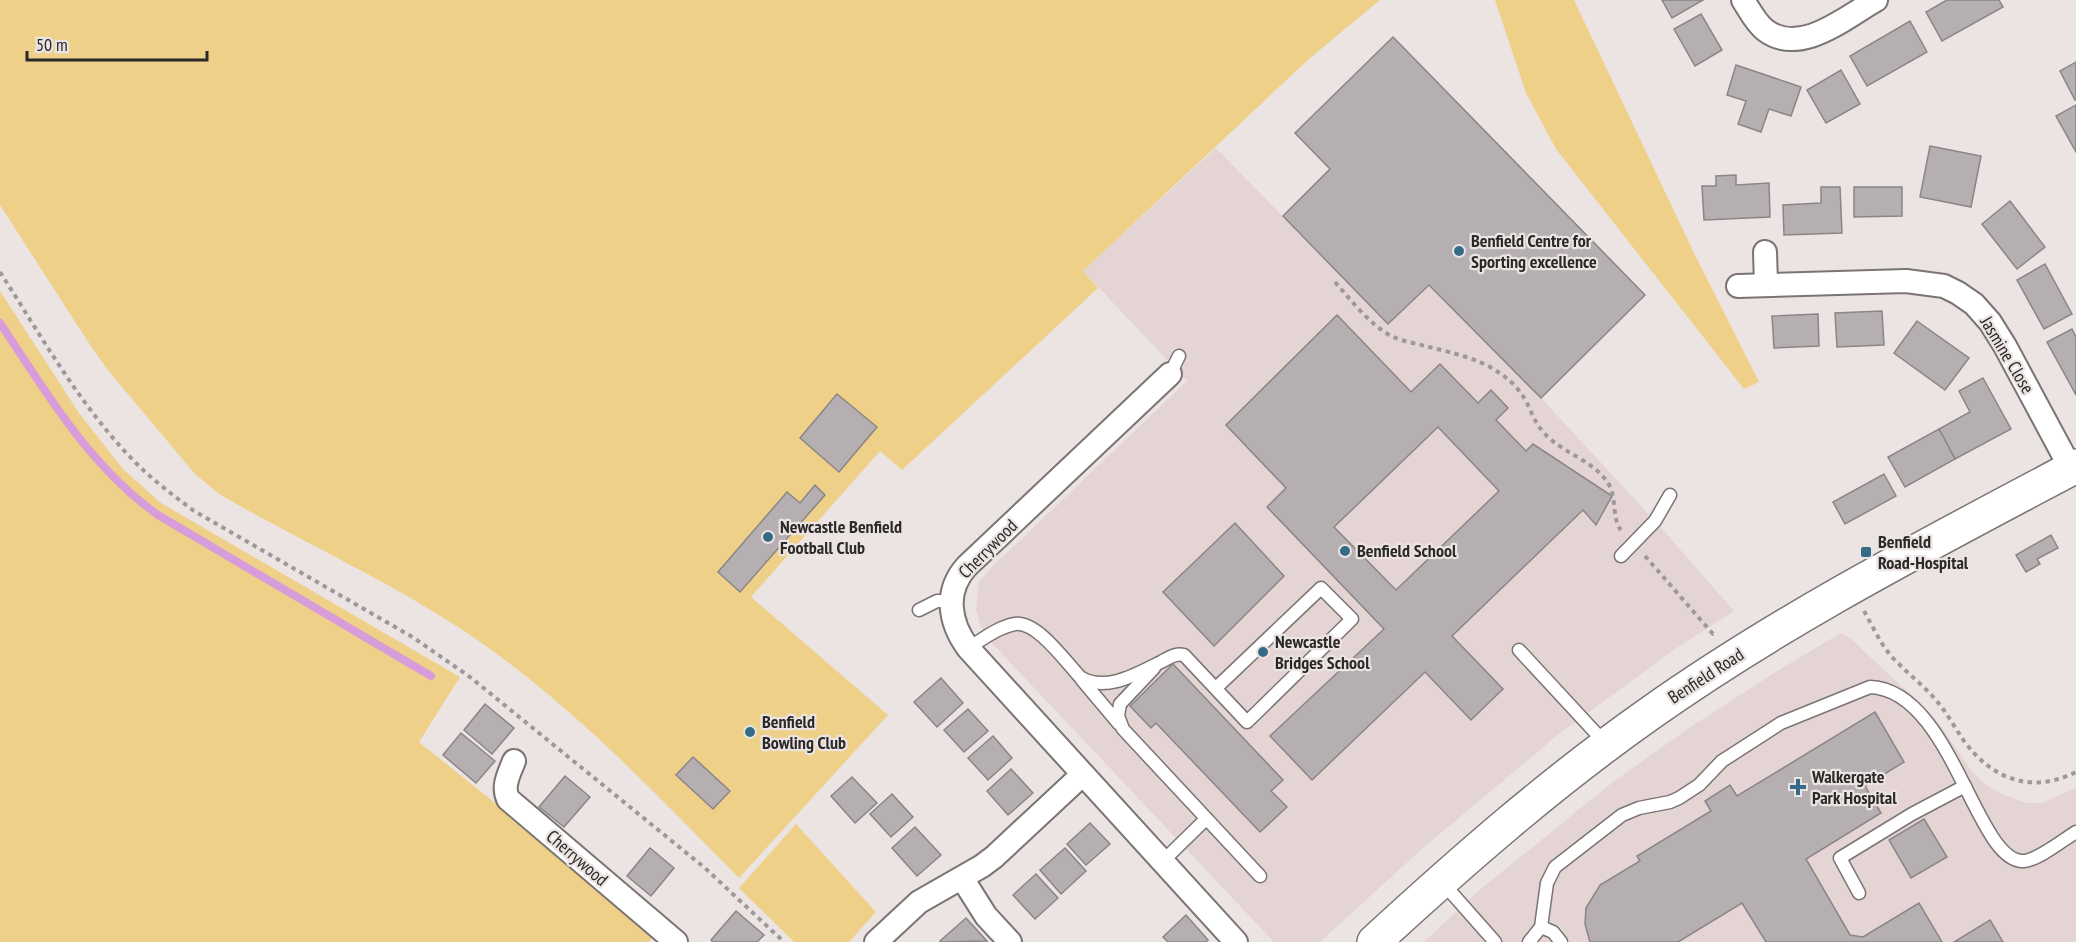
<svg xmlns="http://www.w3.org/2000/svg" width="2076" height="942" font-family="'PT Sans Narrow',sans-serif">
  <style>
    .built { fill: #e4d5d4 }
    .green { fill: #eed088 }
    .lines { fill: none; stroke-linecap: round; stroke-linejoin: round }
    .stream { stroke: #d89cda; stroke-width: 8 }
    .building { fill: #b5afb1; stroke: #8b8587; stroke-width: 1.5; fill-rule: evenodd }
    .lane-casing { stroke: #7a7473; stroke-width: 15 }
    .street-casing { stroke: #7a7473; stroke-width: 26 }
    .secondary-casing { stroke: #7a7473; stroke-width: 36 }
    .path { stroke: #9e9998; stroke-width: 4; stroke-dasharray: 4.5 4.5; stroke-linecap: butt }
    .lane { stroke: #fff; stroke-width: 12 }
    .street { stroke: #fff; stroke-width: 22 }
    .secondary { stroke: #fff; stroke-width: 33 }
    .poi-dot { fill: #356b87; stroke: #ebe4e3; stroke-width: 2 }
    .labels { text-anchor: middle; stroke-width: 4.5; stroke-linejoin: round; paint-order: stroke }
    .poi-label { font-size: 18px; font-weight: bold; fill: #2b2828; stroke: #ebe4e3; text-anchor: start }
    .street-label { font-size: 18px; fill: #2b2828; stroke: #ebe4e3 }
  </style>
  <rect width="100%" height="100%" fill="#ebe4e3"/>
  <g class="built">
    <polygon points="1216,148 1388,324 1429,285 1541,398 1655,521 1734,611 1675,649 1559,734 1424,847 1320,942 1274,942 988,639 980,624 976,609 979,582 990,569 1187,381 1083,271"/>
    <polygon points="1841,633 1851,639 1924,707 1942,728 1973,773 1986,785 2004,795 2027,803 2042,803 2076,788 2076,942 1424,942 1477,892 1613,782 1689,728 1774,673"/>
  </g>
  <g class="green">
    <path d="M0,0H1380L1310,58L1083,271L1098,288L902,470L880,451L751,597L888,715L739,878C650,788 564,696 458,627C381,577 298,540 219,494L195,474L107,369L92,348L0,205Z"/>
    <polygon points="1495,0 1574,0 1694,253 1759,382 1744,389 1556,149 1526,93"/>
    <polygon points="0,291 79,413 123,469 161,503 460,677 419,742 656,932 649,942 0,942"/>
    <polygon points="796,824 876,912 849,942 794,942 739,888"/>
  </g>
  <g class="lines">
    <path class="stream" d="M0,323C46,392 89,466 158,515L431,676"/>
  </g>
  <g class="building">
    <polygon points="1662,0 1703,0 1672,18"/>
    <polygon points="1947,0 1999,0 2003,7 1942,41 1926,12"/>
    <polygon points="1701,14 1722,50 1695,66 1674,29"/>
    <polygon points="1910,21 1927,52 1867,86 1850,56"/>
    <polygon points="1393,37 1645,295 1541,398 1429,285 1388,324 1283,216 1330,169 1295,133"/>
    <polygon points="2076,62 2076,99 2075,100 2060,71"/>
    <polygon points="1736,65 1801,87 1791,116 1769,109 1761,132 1738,124 1746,101 1727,95"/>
    <polygon points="1841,70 1860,104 1826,123 1807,90"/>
    <polygon points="2076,105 2076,152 2056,116"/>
    <polygon points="1930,146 1981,156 1971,207 1920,197"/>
    <polygon points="1736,175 1736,185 1769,183 1770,217 1704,220 1702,186 1716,186 1716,176"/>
    <polygon points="1821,187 1840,187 1842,233 1784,235 1783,205 1821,203"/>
    <polygon points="1854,187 1902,187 1902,216 1854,217"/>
    <polygon points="2010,201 2045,247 2017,269 1982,224"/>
    <polygon points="2045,264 2072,314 2044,329 2017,280"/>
    <polygon points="1882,311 1884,345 1837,347 1835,313"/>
    <polygon points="1818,314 1819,346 1774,348 1772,316"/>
    <path d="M1337,315L1411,392L1440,364L1478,403L1491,390L1508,408L1496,420L1526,451L1533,444L1612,496L1596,525L1583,510L1452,636L1503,689L1471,720L1425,672L1312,780L1270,736L1384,629L1267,507L1286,488L1226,425ZM1438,427L1499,491L1396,590L1334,527Z"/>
    <polygon points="1917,321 1969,358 1945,390 1894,353"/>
    <polygon points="2072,329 2076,337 2076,395 2047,342"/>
    <polygon points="1983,378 2011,429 1955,459 1939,429 1970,412 1959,391"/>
    <polygon points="837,394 877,427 839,472 800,438"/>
    <polygon points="1939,429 1955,459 1905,487 1888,457"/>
    <polygon points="1884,474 1896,496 1845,524 1833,502"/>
    <polygon points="815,485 825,495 740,592 718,572 787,492 800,503"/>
    <polygon points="1235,523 1284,576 1214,646 1163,592"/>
    <polygon points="2051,535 2058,548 2037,559 2040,564 2026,572 2016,555"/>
    <polygon points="1173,664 1283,780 1271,791 1287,807 1260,832 1156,723 1151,728 1130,706"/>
    <polygon points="941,678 963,703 937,727 914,702"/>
    <polygon points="485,704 514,728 492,754 464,730"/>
    <polygon points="968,709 988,731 964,752 944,730"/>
    <polygon points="1875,712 1904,762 1865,786 1881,813 1806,859 1850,935 1863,937 1919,903 1942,942 1766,942 1742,903 1678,942 1590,942 1585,924 1586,908 1600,885 1640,861 1637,856 1711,811 1705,801 1730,785 1737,796"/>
    <polygon points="461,733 495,761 476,783 443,755"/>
    <polygon points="993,736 1012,758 988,780 968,758"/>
    <polygon points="693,757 730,791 713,809 676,775"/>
    <polygon points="1011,769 1033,793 1008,815 987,791"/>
    <polygon points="565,776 590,797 564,827 539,807"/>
    <polygon points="852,777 877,803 855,823 831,796"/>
    <polygon points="892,794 913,817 891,837 870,814"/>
    <polygon points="1924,819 1947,857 1911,878 1889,840"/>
    <polygon points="1090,823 1110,844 1086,865 1067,844"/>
    <polygon points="915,827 941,855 917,876 892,848"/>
    <polygon points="650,848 674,868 651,896 627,876"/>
    <polygon points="1065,848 1086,871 1061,894 1040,870"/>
    <polygon points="1036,874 1058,898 1035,919 1013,895"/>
    <polygon points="736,911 764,935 757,942 713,942 711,940"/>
    <polygon points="1186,915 1208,940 1206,942 1168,942 1163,937"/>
    <polygon points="966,918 987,941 941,942 940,941"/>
    <polygon points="1990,920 2003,942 1954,942"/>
  </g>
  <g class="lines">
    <defs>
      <g id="lane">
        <polyline points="1170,374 1179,356"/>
        <polyline points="1621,556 1655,521 1670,495"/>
        <polyline points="919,610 937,601 951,601"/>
        <path d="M968,648C982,640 998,627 1015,624C1037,621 1065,661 1080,677C1105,693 1137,674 1161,662C1169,658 1175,653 1184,655L1247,722L1352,619L1321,588L1216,688"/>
        <polyline points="1519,650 1606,744"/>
        <polyline points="1154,668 1120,704 1118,716 1123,729 1260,876"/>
        <polyline points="1082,680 1119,724"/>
        <polyline points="1162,862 1206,819"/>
        <polyline points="1442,882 1495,942"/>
        <polyline points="1859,893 1840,858 1912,814 1965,786"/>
        <polyline points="1541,927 1553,932 1561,942"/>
        <path d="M1529,942L1541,927L1547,883L1555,867L1622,815L1639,808L1670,802L1679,798L1699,785L1722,761L1781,723L1870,687C1952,690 1976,864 2024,861C2038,860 2063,840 2076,832"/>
      </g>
      <g id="street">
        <path d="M1743,0C1750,11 1756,23 1765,30C1800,57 1846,17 1876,0"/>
        <polyline points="1765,252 1766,284"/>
        <polyline points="1738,286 1906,281 1944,286 1958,293 1974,304 1990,322 2005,346 2071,469"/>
        <path d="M1170,374L967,566C944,591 949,622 968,648L1236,942"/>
        <path d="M514,761C509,774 502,786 508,799L676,942"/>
        <polyline points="962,878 986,916 1010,942"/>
        <polyline points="876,942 919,902 982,866 994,857 1082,775"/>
      </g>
      <path id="secondary" d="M1374,942C1462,861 1551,783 1649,714C1783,619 1931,543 2076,466"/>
    </defs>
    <use href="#lane" class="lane-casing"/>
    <use href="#street" class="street-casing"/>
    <use href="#secondary" class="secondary-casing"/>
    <g class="path">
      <path d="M0,272C42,337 81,408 137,464C154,481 174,496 194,511L414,638L470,677L705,868L784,942"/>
      <path d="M1335,282C1352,301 1368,323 1391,336C1401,341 1414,343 1425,346C1449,352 1478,358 1498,372C1511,380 1522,392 1528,405C1533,416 1536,424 1544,433C1562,453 1593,460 1608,483C1617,498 1612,520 1621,530"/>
      <polyline points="1645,556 1713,634 1715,633"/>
      <path d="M1864,611C1873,627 1881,645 1893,658C1907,673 1923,685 1936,700C1947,713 1955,728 1964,741C1993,780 2032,794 2076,772"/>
    </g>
    <use href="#lane" class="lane"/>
    <use href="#street" class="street"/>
    <use href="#secondary" class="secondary"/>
  </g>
  <g class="poi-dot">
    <circle cx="1459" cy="251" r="6"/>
    <circle cx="768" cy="537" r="6"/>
    <circle cx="1345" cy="551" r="6"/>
    <rect x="1860" y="546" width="12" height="12" rx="3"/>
    <circle cx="1263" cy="652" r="6"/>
    <circle cx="750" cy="732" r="6"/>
    <path d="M1795 778h6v6h6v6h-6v6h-6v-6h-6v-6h6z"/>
  </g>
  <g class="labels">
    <g class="poi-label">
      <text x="1471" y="247">Benfield Centre for<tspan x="1471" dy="21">Sporting excellence</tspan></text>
      <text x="780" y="533">Newcastle Benfield<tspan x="780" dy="21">Football Club</tspan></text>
      <text x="1878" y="548">Benfield<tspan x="1878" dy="21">Road-Hospital</tspan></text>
      <text x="1357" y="557">Benfield School</text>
      <text x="1275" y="648">Newcastle<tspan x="1275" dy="21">Bridges School</tspan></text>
      <text x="762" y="728">Benfield<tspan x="762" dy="21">Bowling Club</tspan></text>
      <text x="1812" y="783">Walkergate<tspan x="1812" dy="21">Park Hospital</tspan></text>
    </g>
    <g class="street-label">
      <text transform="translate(2007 355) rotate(59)" y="6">Jasmine Close</text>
      <text transform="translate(988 549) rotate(-45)" y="6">Cherrywood</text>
      <text transform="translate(1706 676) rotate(-33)" y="6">Benfield Road</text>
      <text transform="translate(577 858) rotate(41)" y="6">Cherrywood</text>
    </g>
  </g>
  <path d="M27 51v9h180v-9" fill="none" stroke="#2b2828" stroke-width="3"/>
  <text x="36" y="51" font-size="18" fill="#2b2828" stroke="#ebe4e3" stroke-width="4.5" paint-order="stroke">50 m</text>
</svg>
